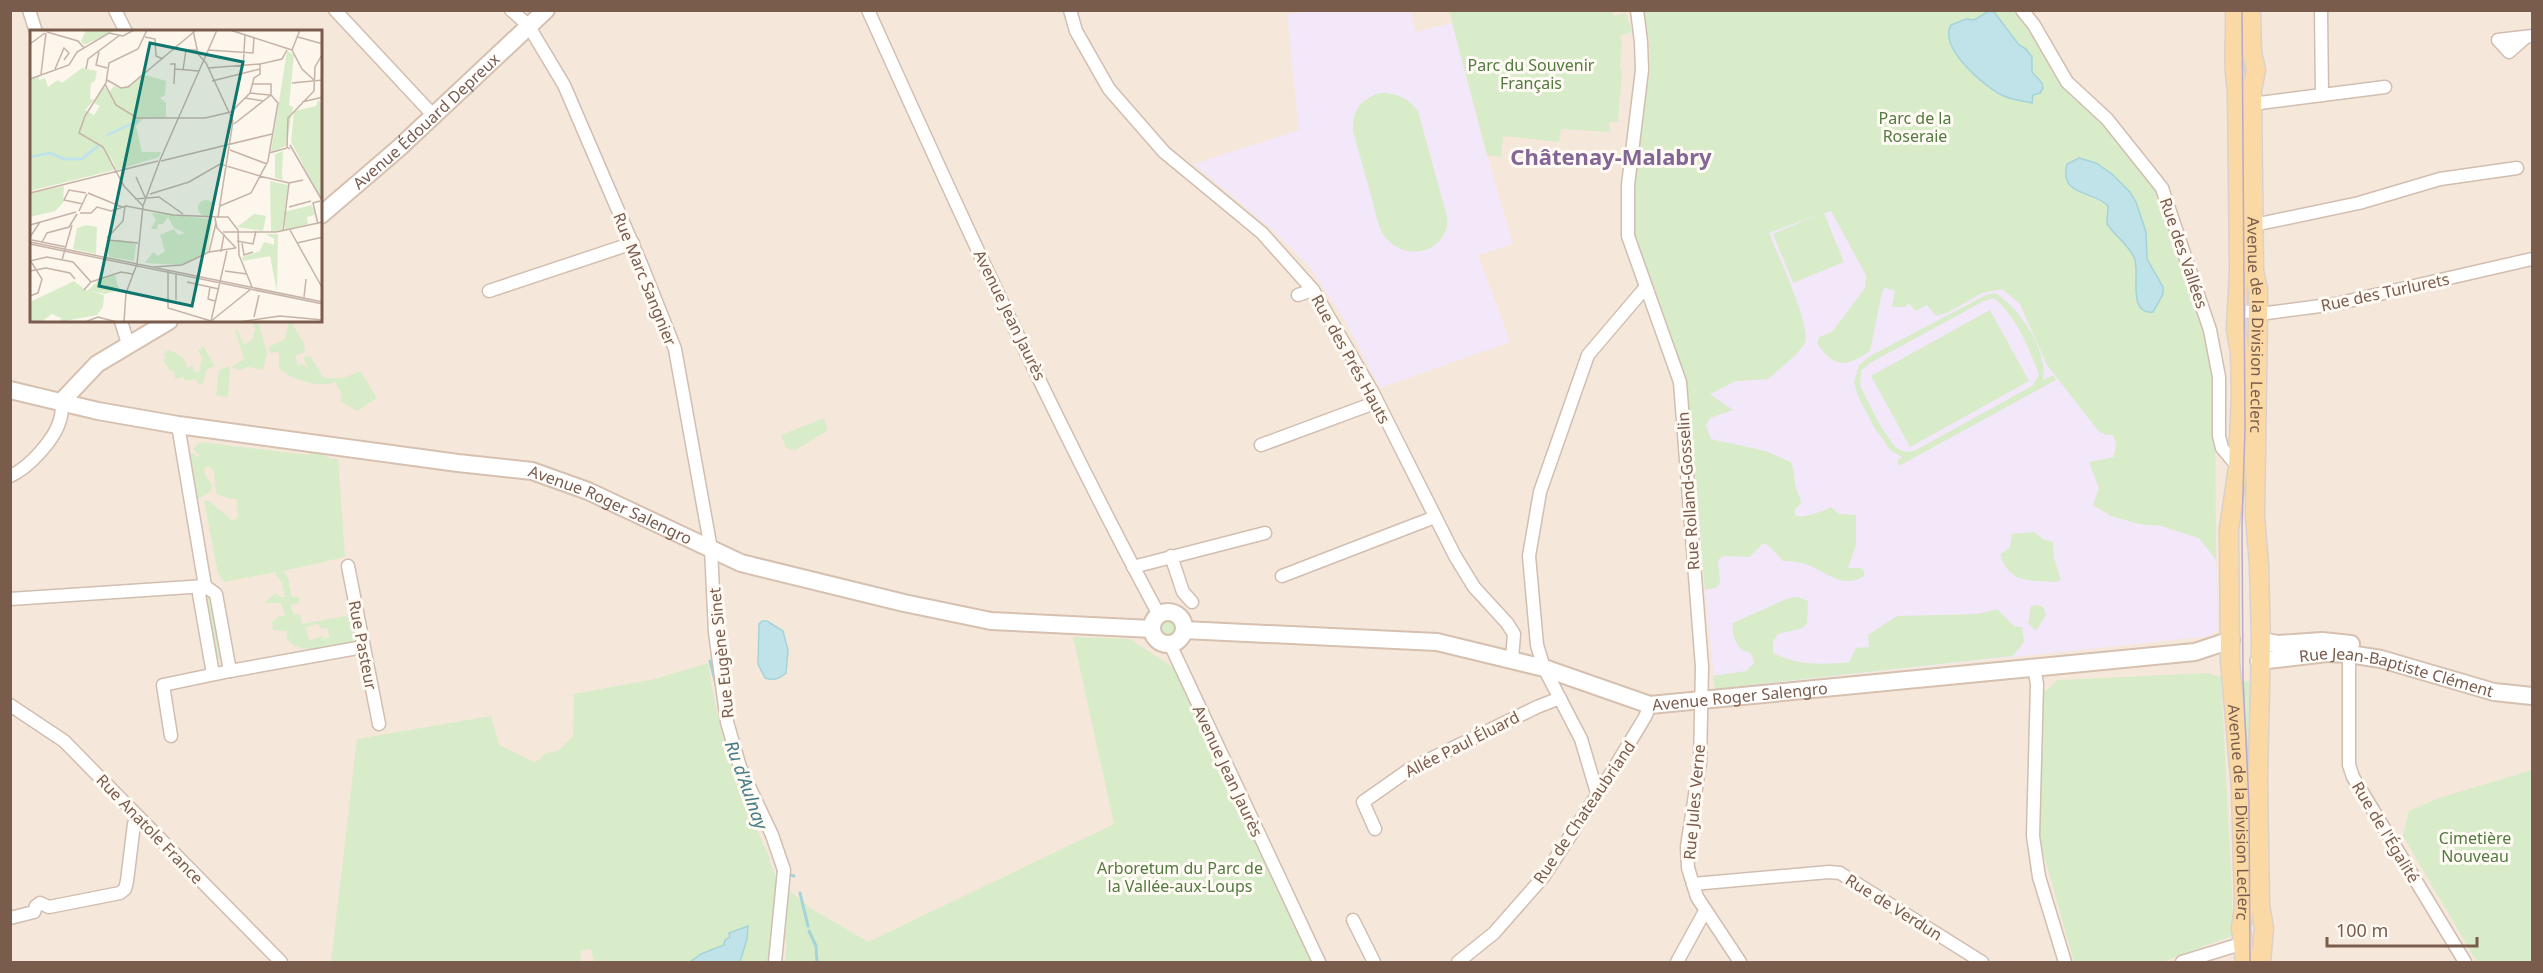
<svg xmlns="http://www.w3.org/2000/svg" width="2543" height="973" font-family="'Noto Sans',sans-serif">
  <style>
    .residential { fill: #f5e8da; fill-rule: evenodd }
    .education { fill: #f3e8fa }
    .green { fill: #d8ecc9; fill-rule: evenodd }
    .water { fill: #bfe3e8; stroke: #a5d3da; stroke-width: 1.5 }
    .lines { fill: none; stroke-linecap: round; stroke-linejoin: round }
    .stream { stroke: #a5d3da; stroke-width: 3 }
    .street-casing { stroke: #d1beb0; stroke-width: 15 }
    .secondary-casing { stroke: #d6c0b0; stroke-width: 20 }
    .primary-casing { stroke: #dad1cd; stroke-width: 21 }
    .street { stroke: #fff; stroke-width: 12 }
    .secondary { stroke: #fff; stroke-width: 16 }
    .primary { stroke: #fbd9a5; stroke-width: 18 }
    .tram { stroke: #b9a8c9; stroke-width: 1.5 }
    .labels { text-anchor: middle; stroke-width: 6; stroke-linejoin: round; paint-order: stroke }
    .park-label { font-size: 16px; fill: #537a41; stroke: #fffaf3 }
    .street-label { font-size: 16px; fill: #7a5c4d; stroke: #fffaf3 }
    .water-label { font-size: 18px; font-style: italic; fill: #437c86; stroke: #fffaf3 }
    .district-label { font-size: 22px; font-weight: bold; fill: #846695; stroke: #fffaf3 }
    .inset-river { fill: none; stroke: #bfe3e8; stroke-width: 3 }
    .inset-road { fill: none; stroke: #c5b3a7; stroke-width: 1.5 }
    .view { fill: #0f766e; fill-opacity: 0.15; stroke: #0f766e; stroke-width: 3 }
    .inset-edge { fill: none; stroke: #7a5c4d; stroke-width: 3 }
  </style>
  <rect width="100%" height="100%" fill="#fdf6ec"/>
  <path class="residential" d="M10,11H2532V962H11ZM32,32H321V321H32Z"/>
  <g class="education">
    <polygon points="1317,10 1410,11 1416,32 1452,23 1487,155 1513,244 1478,255 1510,342 1380,388 1346,322 1309,266 1276,233 1194,164 1299,130 1287,15"/>
    <polygon points="1830,208 1870,282 1977,226 2089,386 2117,443 2113,456 2117,458 2167,528 2199,538 2216,560 2218,629 2210,636 1715,689 1687,406 1736,381 1768,379 1799,310 1768,233"/>
  </g>
  <g class="green">
    <polygon points="1612,11 1614,16 1626,13 1632,32 1620,36 1622,45 1620,67 1622,71 1618,122 1609,122 1610,132 1561,129 1559,142 1503,136 1501,157 1487,155 1449,11"/>
    <path d="M1641,11H2013L2040,42L2052,72L2060,81L2104,122L2163,196L2211,353L2215,390L2216,560L2199,538L2161,526L2139,524L2111,516L2093,505L2099,488L2089,462L2114,457L2116,443L2113,435H2107L2099,432L2047,365L2020,304L2002,289L1982,293L1947,313L1936,316L1927,305L1916,311L1908,303L1906,307H1892L1895,291L1885,288L1882,292L1870,351C1846,368 1833,368 1817,343L1819,337L1832,332L1865,288L1866,275L1831,211L1824,213L1844,262L1793,283L1773,234L1820,214L1769,233C1777,253 1811,325 1805,343C1801,352 1777,371 1768,379L1736,381L1710,394L1733,410L1710,418L1706,426L1711,439L1765,451L1791,462C1795,471 1794,479 1796,488C1798,494 1801,497 1801,503L1795,509V516C1806,518 1820,512 1831,507L1839,514L1856,515V545L1848,568H1861L1864,571V576C1842,591 1822,568 1802,563C1796,561 1789,562 1783,561L1769,546L1763,543L1750,557L1724,556L1718,560L1720,583L1716,588L1705,590L1687,382L1655,288L1633,235V181L1650,70L1649,39Z"/>
    <path d="M1381,93C1397,93 1408,98 1418,111L1444,206C1446,212 1448,219 1447,225C1441,257 1399,260 1383,234C1377,224 1375,210 1372,199C1366,176 1359,154 1353,131C1352,111 1361,98 1381,93Z"/>
    <path d="M1995,293C2020,308 2048,350 2043,380L2053,375L2056,380L1899,466L1897,460L1902,457L1891,451L1874,427L1858,396L1854,383L1859,365L1870,356L1986,295ZM1994,298C2018,319 2028,346 2039,375L2032,386L1914,451L1905,452L1896,448L1881,427L1860,386L1861,371L1870,363L1984,301Z"/>
    <polygon points="1990,310 2029,381 1910,447 1871,376"/>
    <polygon points="253,321 258,321 267,353 263,370 248,367 238,370 231,367 244,359 235,330 237,329 244,345 253,339 255,329"/>
    <path d="M292,323L304,344L305,352L295,356L298,366L302,364L308,368L303,357L310,356L324,378H343L360,371L377,398L357,411L340,401L342,394L335,382C319,389 291,379 279,369V352L270,353L269,347L285,339L288,325Z"/>
    <path d="M203,346L215,366L206,370L203,384H199L195,379L185,381L183,377L175,379L174,372L170,371L163,360L167,357L164,355L166,351C176,350 187,359 187,368L193,366L195,372H199L202,357L198,351Z"/>
    <polygon points="230,366 228,397 216,395 219,370"/>
    <polygon points="824,418 828,430 796,450 786,448 781,435"/>
    <path d="M200,442L309,455L310,451L318,449L328,458L338,459L345,557L283,571L288,578L292,597H298L300,600L297,604L290,605L294,615L300,614L302,624L350,615L355,639C343,649 313,652 297,647C293,646 289,641 286,638L287,631L273,630L272,622L279,616H285L281,603H264L275,593L281,597H285L282,583L276,575V572L224,582L218,573L204,501H209L233,521L238,518L237,499H231L216,494L214,471L209,466L204,468L205,475L212,485L211,491L198,499L195,497L189,456L193,453L197,457L200,456L193,449ZM319,624L320,629L327,628L330,637L323,639L322,636L309,641L306,627Z"/>
    <path d="M2034,532L2043,539L2053,542L2054,558L2061,580L2056,582C2029,580 2009,584 2000,554L2010,548L2012,534Z"/>
    <polygon points="209,596 212,597 224,657 216,660 205,597"/>
    <path d="M1798,597L1808,601L1807,623L1803,628L1778,634L1773,641V653C1796,665 1824,665 1849,662L1856,648L1869,647L1868,635L1897,616L1978,614L1997,609L2014,626L2022,627L2024,642L2013,656L1715,689L1713,676L1746,671L1754,663L1751,653L1741,650C1735,640 1731,634 1733,623L1786,599Z"/>
    <polygon points="2036,605 2043,607 2046,615 2036,631 2028,623 2031,606"/>
    <circle cx="1168" cy="628" r="10"/>
    <polygon points="1073,637 1130,639 1174,668 1313,962 785,962 787,943 784,937 786,888 812,909 868,942 1114,824"/>
    <path d="M708,663C717,729 741,799 770,858L769,861L779,883L771,962H740L747,939L735,931L729,933L730,937C720,951 703,952 690,962H594L591,949L580,951L581,962H331L357,739L491,716L499,745L534,762L542,758V755L559,750L573,736L574,694L655,679Z"/>
    <polygon points="2208,673 2221,677 2234,935 2162,962 2074,962 2039,837 2043,693 2058,680"/>
    <polygon points="2236,681 2253,681 2260,925 2246,925"/>
    <polygon points="2532,770 2532,962 2477,962 2403,836 2409,811 2436,799"/>
  </g>
  <g class="water">
    <path d="M1989,11L1994,12L2019,45L2026,49L2032,57V72L2042,83L2043,88L2040,93L2033,95L2032,103C2024,101 2012,100 2004,96C1985,88 1938,47 1951,25L1966,19L1974,20Z"/>
    <path d="M2079,158L2096,163L2112,174L2130,192L2136,202L2146,232L2147,259L2163,287V294L2153,312C2126,315 2141,271 2134,257C2127,243 2115,236 2107,224L2108,206C2096,191 2058,197 2067,164Z"/>
    <path d="M762,621H767L783,631L788,650L786,673C779,679 774,681 765,678L758,664L759,624Z"/>
    <polygon points="748,926 747,939 740,962 690,962 701,954 724,945 725,940 730,937 729,933"/>
  </g>
  <g class="lines">
    <g class="stream">
      <polyline points="710,661 717,689"/>
      <polyline points="756,815 762,828"/>
      <polyline points="790,875 794,876"/>
      <polyline points="800,893 808,926"/>
      <polyline points="809,931 816,946 817,962"/>
    </g>
    <defs>
      <g id="street">
        <polyline points="29,10 36,32"/>
        <polyline points="115,10 126,32"/>
        <polyline points="335,10 433,115"/>
        <polyline points="511,10 528,25 564,85 642,266 675,349 711,549 715,632 727,722 740,767 772,835 784,870 775,962"/>
        <path d="M868,10C960,214 1053,418 1159,615"/>
        <polyline points="1070,10 1076,31 1109,89 1164,152 1262,233 1313,290 1373,393 1455,556 1474,587 1507,623 1514,634 1512,659"/>
        <polyline points="1637,10 1641,42 1642,70 1628,185 1628,236 1680,382 1702,667 1700,762 1687,847 1688,868 1697,897 1740,962"/>
        <polyline points="2022,10 2034,25 2067,82 2107,119 2162,188 2210,330 2219,377 2219,436 2222,448 2238,467"/>
        <polyline points="2321,10 2322,95"/>
        <polyline points="2526,37 2509,52 2498,40 2532,36"/>
        <polyline points="2252,104 2385,87"/>
        <polyline points="2254,225 2359,203 2440,179 2517,168"/>
        <polyline points="489,291 633,243"/>
        <polyline points="1298,295 1313,290"/>
        <polyline points="2237,311 2267,313 2336,304 2532,259"/>
        <polyline points="121,321 128,344"/>
        <polyline points="178,425 205,586 199,594 213,674"/>
        <polyline points="1261,445 1377,402"/>
        <path d="M10,476C29,468 55,439 60,420C62,414 62,407 62,401"/>
        <polyline points="1171,556 1183,592 1192,602"/>
        <polyline points="348,566 379,724"/>
        <polyline points="1133,567 1265,533"/>
        <polyline points="1282,576 1435,517"/>
        <polyline points="205,586 216,594 230,671"/>
        <polyline points="10,599 205,586"/>
        <polyline points="1170,644 1319,962"/>
        <polyline points="2349,654 2349,765 2353,777 2465,962"/>
        <polyline points="2034,667 2037,684 2033,836 2039,877 2065,962"/>
        <polyline points="10,705 64,741 281,962"/>
        <polyline points="171,736 163,685 230,671 363,647"/>
        <polyline points="1597,793 1581,739 1544,668 1537,645 1529,556 1540,492 1588,355 1645,288"/>
        <polyline points="1375,829 1363,802 1410,769 1537,707 1560,698"/>
        <polyline points="1693,884 1829,872 1840,873 1982,962"/>
        <polyline points="10,918 34,912 36,906 40,903 49,907 120,893 125,889 127,881 134,824 137,816"/>
        <polyline points="1353,920 1374,962"/>
        <polyline points="1458,962 1494,933 1544,876 1610,775 1645,717 1650,705"/>
        <polyline points="1677,962 1705,911"/>
        <polyline points="2182,962 2244,943"/>
      </g>
      <g id="secondary">
        <path id="s1" d="M321,215L399,148L546,10"/>
        <path id="s2" d="M10,390L98,411L178,425L458,463L532,471L588,491L741,563L904,603L991,621L1152,629"/>
        <polyline points="62,401 97,364 169,321"/>
        <circle cx="1168" cy="628" r="16"/>
        <path id="s3" d="M1184,630L1437,642L1544,668L1650,705L2195,652L2231,640"/>
        <polyline points="2261,641 2278,644 2322,641 2351,644"/>
        <path id="s4" d="M2259,661L2327,653L2349,654L2381,659L2494,692L2532,696"/>
      </g>
      <g id="primary">
        <path id="s5" d="M2235,10C2236,37 2232,64 2237,90L2239,271L2236,329L2240,352L2241,392L2238,467L2229,529L2230,661L2241,788L2244,907L2241,928L2245,962"/>
        <path id="s6" d="M2251,10L2252,52L2256,70L2252,90L2254,271L2258,289V311L2255,517L2259,565L2261,641L2258,778L2260,905L2264,928L2261,962"/>
      </g>
    </defs>
    <use href="#street" class="street-casing"/>
    <use href="#secondary" class="secondary-casing"/>
    <use href="#primary" class="primary-casing"/>
    <use href="#street" class="street"/>
    <use href="#secondary" class="secondary"/>
    <use href="#primary" class="primary"/>
    <polyline class="tram" points="2242,10 2245,428 2242,528 2243,678 2249,804 2250,962"/>
  </g>
  <g class="labels">
    <g class="park-label">
      <text x="1531" y="71">Parc du Souvenir<tspan x="1531" dy="18">Français</tspan></text>
      <text x="1915" y="124">Parc de la<tspan x="1915" dy="18">Roseraie</tspan></text>
      <text x="2475" y="844">Cimetière<tspan x="2475" dy="18">Nouveau</tspan></text>
      <text x="1180" y="874">Arboretum du Parc de<tspan x="1180" dy="18">la Vallée-aux-Loups</tspan></text>
    </g>
    <g class="street-label">
      <text dy="6" stroke="none"><textPath href="#s1" startOffset="141">Avenue Édouard Depreux</textPath></text>
      <text transform="translate(2184 253) rotate(71)" y="6">Rue des Vallées</text>
      <text transform="translate(645 279) rotate(68)" y="6">Rue Marc Sangnier</text>
      <text transform="translate(2385 292) rotate(-12)" y="6">Rue des Turlurets</text>
      <text transform="translate(1010 315) rotate(64)" y="6">Avenue Jean Jaurès</text>
      <text dy="6" stroke="none"><textPath href="#s6" startOffset="316">Avenue de la Division Leclerc</textPath></text>
      <text transform="translate(1351 359) rotate(61)" y="6">Rue des Prés Hauts</text>
      <text transform="translate(1688 491) rotate(-94)" y="6">Rue Rolland-Gosselin</text>
      <text dy="6" stroke="none"><textPath href="#s2" startOffset="614">Avenue Roger Salengro</textPath></text>
      <text transform="translate(363 645) rotate(79)" y="6">Rue Pasteur</text>
      <text transform="translate(721 653) rotate(-96)" y="6">Rue Eugène Sinet</text>
      <text dy="6" stroke="none"><textPath href="#s4" startOffset="140">Rue Jean-Baptiste Clément</textPath></text>
      <text dy="6" stroke="none"><textPath href="#s3" startOffset="566">Avenue Roger Salengro</textPath></text>
      <text transform="translate(1462 744) rotate(-27)" y="6">Allée Paul Éluard</text>
      <text transform="translate(1228 771) rotate(65)" y="6">Avenue Jean Jaurès</text>
      <text transform="translate(1694 802) rotate(-85)" y="6">Rue Jules Verne</text>
      <text transform="translate(1584 812) rotate(-56)" y="6">Rue de Chateaubriand</text>
      <text dy="6" stroke="none"><textPath href="#s5" startOffset="804">Avenue de la Division Leclerc</textPath></text>
      <text transform="translate(150 829) rotate(46)" y="6">Rue Anatole France</text>
      <text transform="translate(2386 832) rotate(59)" y="6">Rue de l'Égalité</text>
      <text transform="translate(1894 907) rotate(32)" y="6">Rue de Verdun</text>
    </g>
    <g class="water-label">
      <text transform="translate(746 785) rotate(70)" y="6">Ru d'Aulnay</text>
    </g>
    <g class="district-label">
      <text x="1611" y="165">Châtenay-Malabry</text>
    </g>
  </g>
  <g transform="translate(30 30)">
    <rect width="292" height="292" fill="#fdf6ec"/>
    <path d="M56,0H87L54,15L51,11ZM257,21L264,25L259,75L263,77L256,116L241,122ZM52,38L67,41L65,51L61,53L60,69L64,70L55,80L64,85L70,76L64,73L74,57L80,61L84,56L90,58L102,54L104,62L102,53L112,44L136,51L135,65L130,68L136,73V87L113,89L106,96L112,122H131L129,127L87,140L80,126L84,140L0,161V50L9,46V50L15,48L18,57L28,50L32,53ZM288,70L292,74V170L261,112L264,81L286,76ZM253,121L252,146L253,150L245,148V124L241,126ZM240,151L258,155L252,200L241,202ZM34,156L33,173L25,181L0,187V163ZM168 178a8 8 0 1 1 16 0a8 8 0 1 1-16 0ZM282,175L285,185L277,187L278,194L255,200L254,182ZM122,183L183,189L178,222L151,235L115,233L123,222L128,226L135,221L130,205L144,199L148,205L155,203L144,198L138,187L133,194H128L127,199H121L126,190ZM224,184L236,186L233,201L207,197ZM56,195L67,197L66,224L43,219L47,198ZM236,204H248L247,261L240,226L213,231L212,227L230,221L234,212L244,215V209ZM92,210L106,214L104,231L79,227L76,211ZM85,245L89,260L75,264L61,261L74,265L73,277L67,285L30,292L31,288L22,284L11,292H0V272L44,251L57,261L68,251Z" fill="#d8ecc9"/>
    <path class="inset-river" d="M77,105L108,91M0,127L20,123L34,129H52L68,116"/>
    <path class="inset-road" d="M163,0L168,24L176,33L203,91L188,187M200,0L262,20M17,2L48,11L54,18M115,7L125,9L126,26L133,29M268,7L293,14M0,14L15,3M178,20L223,23L224,7M262,20L272,39L285,51M262,20L270,0M69,22L66,35L77,38M140,34H145L144,54M178,38L230,34M213,38L215,5M25,39L34,18L39,23L34,30M56,39L58,29L90,5M145,39L169,41M153,40L156,20H167M11,44L16,3M0,49L39,35L47,22L79,3L93,6L104,0M77,50L91,58L98,57L165,1M182,51L230,39M262,53L293,50M75,54L86,75L107,88H175L201,82L220,63L224,48L230,44V34L252,29L257,20M222,54H241V65M220,63L240,65M215,68L234,71M272,72L293,67M204,94L241,65M260,115L293,172M260,119L257,117L258,88L284,61L285,37L293,23M200,120L237,134M239,123L257,118M130,130L187,0M131,131L242,104M229,146L259,153L273,150M106,147L115,167M0,163L128,131M58,163L92,177M120,164L159,152L190,134L230,146M105,169L129,167L153,184M53,174L34,170L39,160L56,163M113,176L94,156L73,117L49,103L55,86L76,53L79,33L108,19L117,0M190,176L221,163L238,131L248,73L241,65M259,177L281,171M49,181L57,164M50,183H61L67,177L81,181L96,176L143,185L188,187M188,187H198L208,200L209,225M185,188L187,198L206,218M288,194L283,173L290,171M0,195L46,182M260,200L293,259M253,201L259,153M193,202H246L293,192M0,207L10,192M77,208L93,191L95,176M2,210L36,217M78,210L108,213M207,211L223,214L226,201M0,212L293,272M12,212L17,203L39,197L47,184M212,213L214,225L223,222M267,213L293,207M0,214L293,274M179,222L186,193M191,222L194,204M209,225L222,257M0,230L12,249L8,263L0,266M32,230L42,195M0,231L17,227L43,232L61,252M123,237L152,235L179,222L206,218M138,240V278L181,291L197,221M0,241L16,238L40,243L45,249M195,241L217,244M146,243V270M157,252L189,259M180,257L178,269L185,271M54,260L61,252L91,242L103,244M274,267L276,249M224,287L229,265M55,292L68,287L87,292M94,292L96,263L107,234L113,176L130,130M180,292L221,259M209,292L250,286L293,290"/>
    <path class="view" d="M120,13L213,32L162,276L69,256Z"/>
    <rect width="292" height="292" class="inset-edge"/>
  </g>
  <rect width="2543" height="973" fill="none" stroke="#7a5c4d" stroke-width="24"/>
  <path d="M2327 937v9h150v-9" fill="none" stroke="#7a5c4d" stroke-width="3"/>
  <text x="2336" y="937" font-size="18" fill="#7a5c4d" stroke="#fffaf3" stroke-width="4.5" paint-order="stroke">100 m</text>
</svg>
